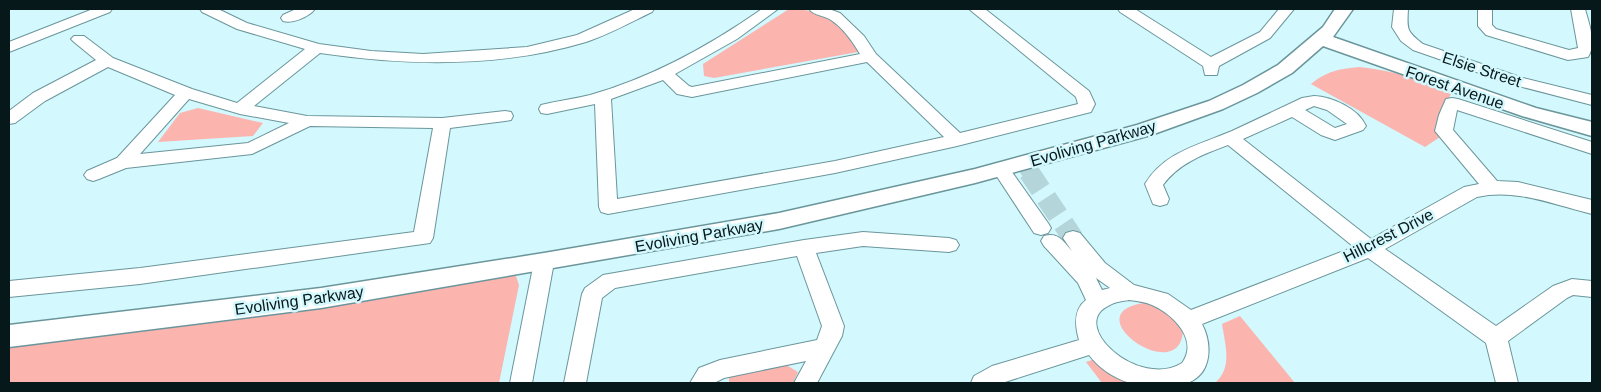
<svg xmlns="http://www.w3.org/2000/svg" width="1601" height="392" font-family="Helvetica,sans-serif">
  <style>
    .green { fill: #fcb4af }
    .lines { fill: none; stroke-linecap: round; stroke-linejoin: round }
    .minor-tunnel-far1 { stroke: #b4d6db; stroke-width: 16; stroke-dasharray: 16 8; stroke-linecap: butt }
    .minor-tunnel { stroke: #b4d6db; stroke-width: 21; stroke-dasharray: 21 10; stroke-linecap: butt }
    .minor-casing { stroke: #6a969b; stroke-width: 2 }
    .tertiary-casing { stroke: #6a969b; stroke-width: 3 }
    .minor { fill: #fff; fill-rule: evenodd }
    .tertiary { fill: #fff; fill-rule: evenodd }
    .labels { text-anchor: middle; stroke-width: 5; stroke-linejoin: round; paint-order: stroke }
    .street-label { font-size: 16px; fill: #07181b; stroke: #d3f8fd }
  </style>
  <rect width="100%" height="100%" fill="#d3f8fd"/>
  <g class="green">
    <polygon points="789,9 800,9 833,16 862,49 858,52 714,78 704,76 703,64"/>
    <path d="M1359,67C1392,70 1421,80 1452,92L1448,100L1446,133L1425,147L1311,84C1327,71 1339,69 1359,67Z"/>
    <polygon points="198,108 263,123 253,136 158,142 180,113"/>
    <polygon points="515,273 519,285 499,383 9,383 9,346 375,300"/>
    <path d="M1144,303L1164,308L1183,330C1181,389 1072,313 1144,303Z"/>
    <path d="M1240,316L1295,383H1215C1233,368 1225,344 1222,324Z"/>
    <polygon points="1098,358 1120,377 1130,383 1102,383 1086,362"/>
    <polygon points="783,363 798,372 793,383 729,383 729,376"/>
  </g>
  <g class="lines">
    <polyline class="minor-tunnel-far1" points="1023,163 1030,173"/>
    <polyline class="minor-tunnel" points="1029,172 1073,238"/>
    <defs>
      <g id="minor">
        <polygon points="93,9 112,9 110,12 9,52 9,42"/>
        <path d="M200,9H218L247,23L319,44L371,51L423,54L527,47L577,35L635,9H654L652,12C631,22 608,35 586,42C500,68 408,66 320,53L254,106L307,116L442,118L505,111L511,112L513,116L511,120L505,121L450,128L433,238L430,243L140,284L9,297V281L140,268L414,232L433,128L310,126L252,154L126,168L99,179L93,181L87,179L84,175L87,171L117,158L175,95L108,67L45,101L15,123L9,124V111L33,93L96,60L74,42L71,39L74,36H84L113,58L192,89L237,103L305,49L237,29L202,12ZM189,99L240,114L289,123L248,143L140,154Z"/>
        <path d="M296,9H315C309,17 292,24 283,21L281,18L283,15Z"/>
        <path d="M762,9H778L737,39L675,74L689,86L692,87L860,54C853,42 843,28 831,20C824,15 814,16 809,9H829L840,13L864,36L876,54L960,133L1078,104L1076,97L969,9H985L1089,91L1095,104L1091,112L957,146L835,173L608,214L601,212L599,207L595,104L547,114L541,113L539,109L541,105C557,101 574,99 590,95C653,77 709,46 762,9ZM867,62L944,137L835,161L617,199L611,99L663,80L677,94L692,97Z"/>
        <polygon points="1118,9 1135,9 1211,57 1260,32 1279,9 1294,9 1270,38 1219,66 1217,75 1205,75 1203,66 1120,12"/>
        <path d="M1394,9H1408C1407,29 1406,31 1423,44L1523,78L1592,95V105L1511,84L1413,50L1401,41L1392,27Z"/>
        <path d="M1478,9H1492V25L1496,29L1569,50L1578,48L1571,9H1585C1589,24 1597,44 1588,57L1568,60L1486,35L1478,26Z"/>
        <path d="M1314,96C1332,97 1358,108 1366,126L1363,130L1335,140L1321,135L1292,117L1243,139L1371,239L1464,187L1479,184L1435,131L1439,115L1446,99L1452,98L1458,99L1592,142V154L1457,110L1453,130L1497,181L1518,182L1592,200V214C1554,205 1516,188 1477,197L1385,249L1496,326L1553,286L1572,279L1592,281V297L1573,295L1567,298L1508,341L1518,383H1496L1486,343L1368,258L1202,324C1212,343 1213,374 1187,383C1179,386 1166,383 1157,383C1148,383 1138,385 1130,383C1113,378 1099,368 1089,355L1002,383H971L974,376L992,366L1079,340C1075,326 1073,310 1086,300L1078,283L1044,246L1041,241L1044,236C1058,232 1063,241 1072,251L1063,238L1066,233L1073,231L1080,233L1105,263L1134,285L1168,294L1191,310L1354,247L1228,145C1204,154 1179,163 1163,185L1169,199L1167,204L1160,206L1153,204L1145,184C1164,152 1199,145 1232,131C1255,120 1279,109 1302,98ZM1314,106L1327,110L1347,124L1335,128L1305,110ZM1096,278L1110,288L1102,290ZM1129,300C1137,301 1145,302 1152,305C1173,314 1199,340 1182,363C1138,390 1066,324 1110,305C1115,302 1123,301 1129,300Z"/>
        <polygon points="1001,163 1007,165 1048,223 1051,228 1048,233 1041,235 1034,233 992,169 995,165"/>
        <polygon points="863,232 949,238 956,240 959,245 956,250 949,252 863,246 816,253 844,326 842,336 817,383 794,383 806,361 724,378 714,383 690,383 699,368 720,360 817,340 822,326 797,256 615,288 602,298 586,383 564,383 582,294 585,288 603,275 804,240"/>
        <polygon points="544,254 551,257 554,262 532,383 510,383 534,262 537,257"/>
      </g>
      <polygon id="tertiary" points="1335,9 1353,9 1333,37 1536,108 1592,122 1592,136 1522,116 1323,46 1292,73 1257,93 1223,109 1151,135 975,183 779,229 321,308 9,347 9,325 321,288 544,253 779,213 975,169 1137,125 1209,101 1243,85 1278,65 1323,27"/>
    </defs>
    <use href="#minor" class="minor-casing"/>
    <use href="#tertiary" class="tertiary-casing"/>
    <use href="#minor" class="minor"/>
    <use href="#tertiary" class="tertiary"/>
  </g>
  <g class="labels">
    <g class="street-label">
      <text transform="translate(1482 69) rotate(18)" y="6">Elsie Street</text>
      <text transform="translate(1455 87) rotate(19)" y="6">Forest Avenue</text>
      <text transform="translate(1093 143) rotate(-16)" y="6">Evoliving Parkway</text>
      <text transform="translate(699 235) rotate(-10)" y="6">Evoliving Parkway</text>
      <text transform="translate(1388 235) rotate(-27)" y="6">Hillcrest Drive</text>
      <text transform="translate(299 300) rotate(-8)" y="6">Evoliving Parkway</text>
    </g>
  </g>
  <rect width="1601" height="392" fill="none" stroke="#07181b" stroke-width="20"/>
</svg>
